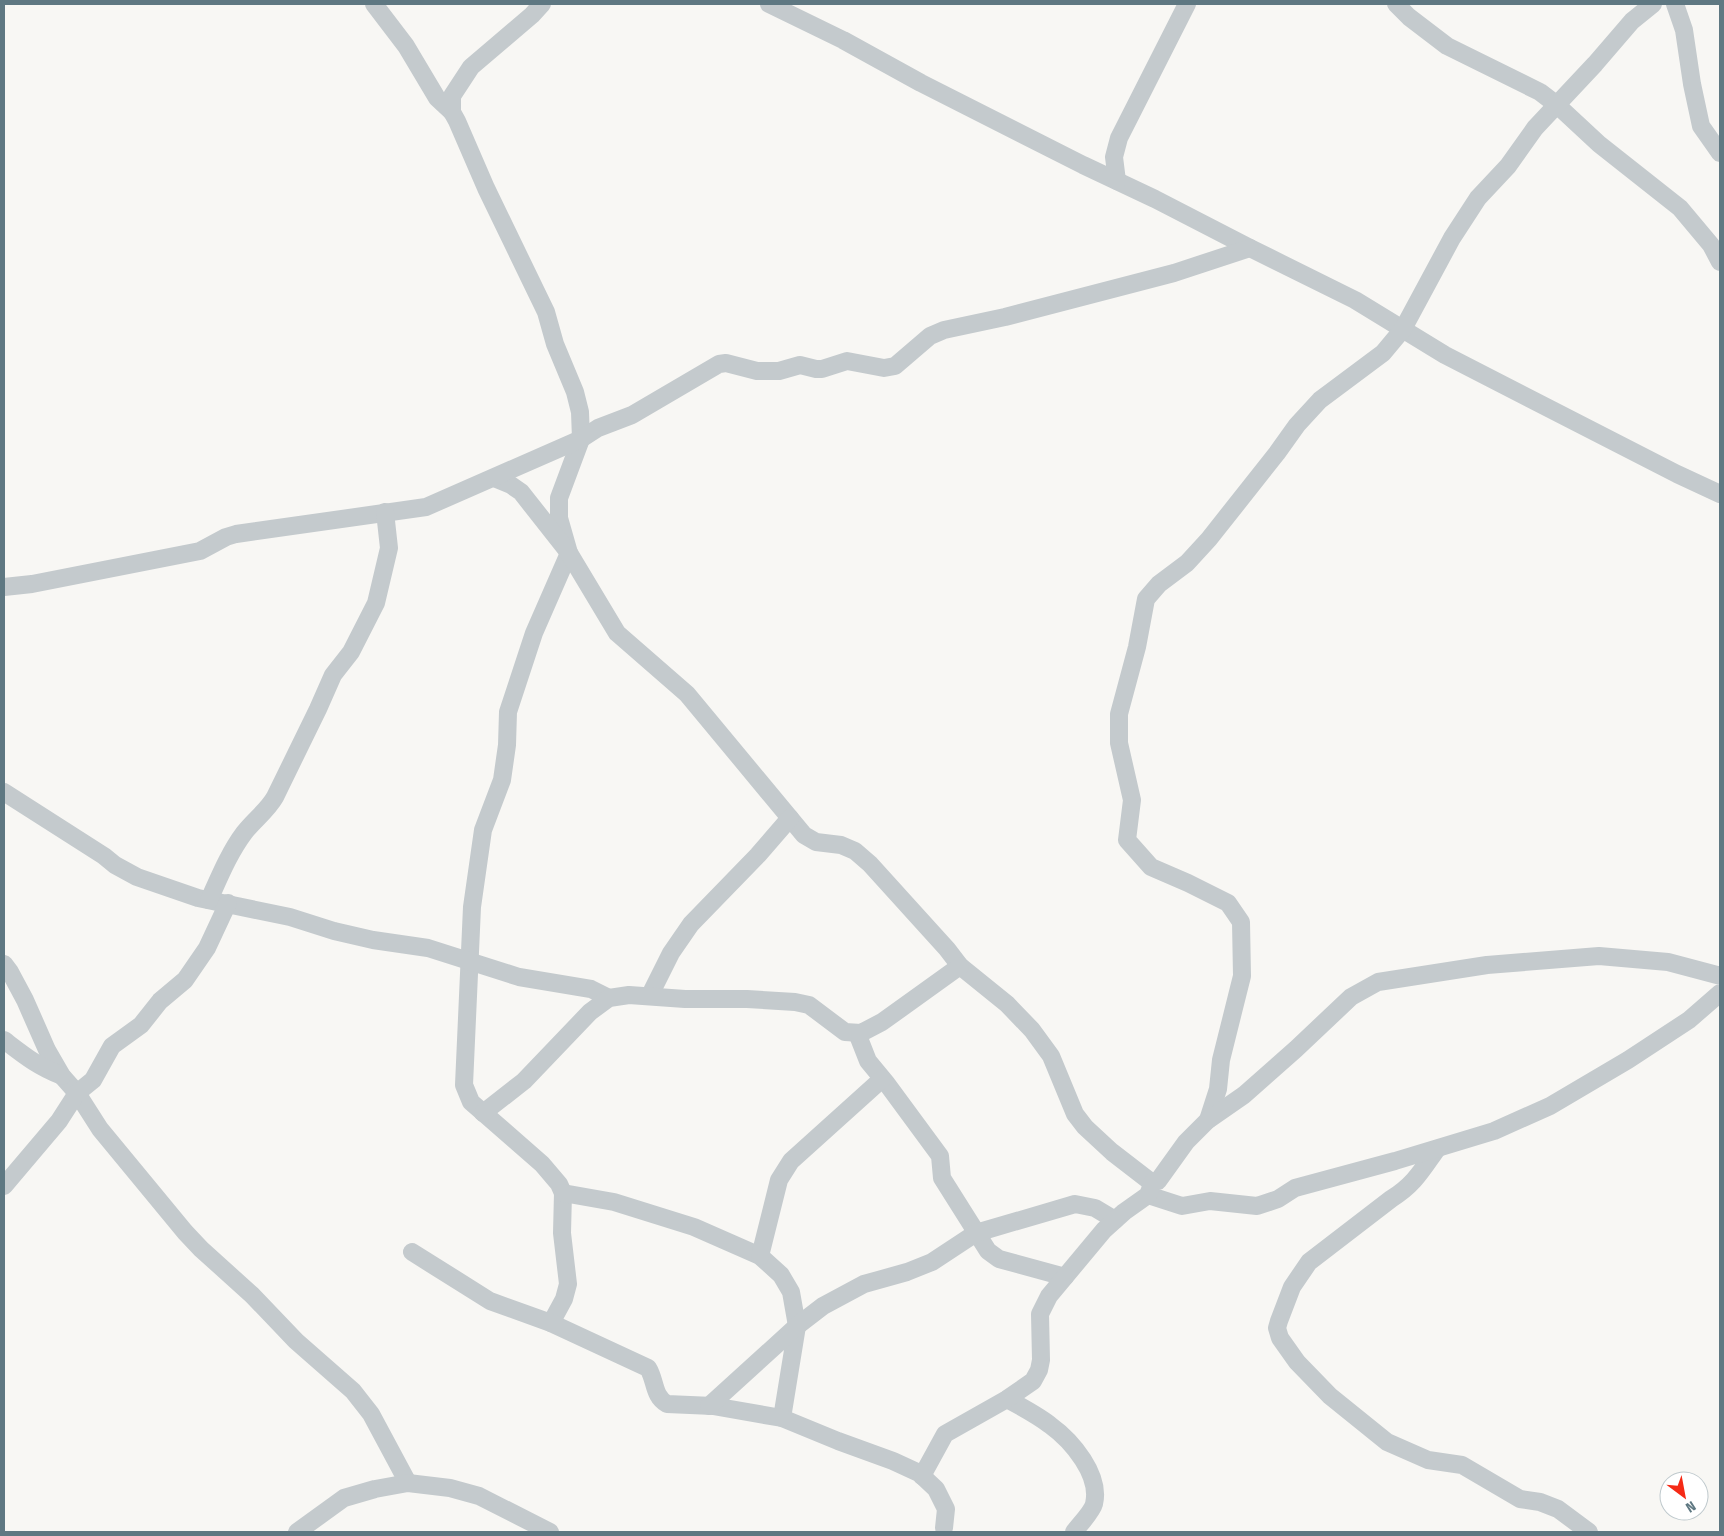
<svg xmlns="http://www.w3.org/2000/svg" width="1724" height="1536" font-family="'Fira Sans Condensed',sans-serif">
  <style>
    .lines { fill: none; stroke-linecap: round; stroke-linejoin: round }
    .minor { stroke: #c4cacd; stroke-width: 18 }
  </style>
  <rect width="100%" height="100%" fill="#f8f7f4"/>
  <g class="lines">
    <g class="minor">
      <polyline points="374,4 406,46 437,98 452,112"/>
      <polyline points="542,4 532,15 471,67 452,96 452,112 457,121 486,188 546,312 555,344 575,392 580,412 581,439 559,498 559,518 569,553 534,633 508,712 507,745 502,780 483,830 472,907 464,1085 471,1102 542,1164 559,1184 563,1193 562,1233 568,1284 564,1299 551,1323"/>
      <polyline points="769,4 843,40 921,83 1083,165 1155,199 1250,248 1355,300 1445,355 1677,474 1720,494"/>
      <polyline points="1396,4 1409,17 1447,46 1540,92 1557,105 1599,144 1680,208 1711,245 1720,262"/>
      <polyline points="1675,4 1684,30 1692,84 1701,126 1720,153"/>
      <polyline points="1117,181 1114,157 1119,138 1187,4"/>
      <polyline points="494,478 511,485 521,492 569,553 617,633 687,694 804,835 816,842 841,845 855,851 870,864 947,949 960,966 1007,1004 1032,1030 1051,1056 1075,1114 1085,1127 1112,1152 1147,1179 1153,1182"/>
      <polyline points="4,587 32,584 200,551 226,537 236,534 426,507 581,439 598,428 632,415 719,364 726,363 757,371 779,371 800,365 816,369 822,369 847,361 884,368 895,366 930,336 944,330 1005,317 1174,273 1250,248"/>
      <polyline points="4,792 104,856 115,865 137,877 198,898 290,917 334,931 373,940 428,948 519,977 591,989 609,998"/>
      <path d="M209,900C219,878 229,853 244,833C254,820 267,811 275,797L318,709L333,675L351,652L376,603L389,548L385,512"/>
      <polyline points="4,964 10,972 25,1000 47,1050 62,1076 77,1093 100,1129 185,1232 201,1249 252,1295 296,1341 353,1391 371,1414 408,1483"/>
      <polyline points="650,995 671,953 691,924 758,855 790,818"/>
      <polyline points="857,1033 868,1061 887,1084 940,1156 942,1178 988,1251 999,1259 1065,1277"/>
      <path d="M4,1040C25,1056 37,1066 62,1076"/>
      <polyline points="483,1113 524,1081 590,1012 609,998 629,995 685,999 747,999 795,1002 809,1005 845,1032 861,1033 882,1022 960,966"/>
      <polyline points="1208,1120 1218,1089 1221,1060 1242,976 1241,922 1228,903 1188,883 1151,867 1127,840 1132,800 1119,743 1119,714 1137,647 1146,599 1159,584 1187,563 1209,539 1277,453 1297,425 1320,400 1383,353 1403,329 1452,238 1478,198 1508,166 1535,128 1595,64 1632,21 1653,4"/>
      <path d="M1437,1149C1422,1170 1414,1185 1391,1199L1309,1262L1292,1287L1279,1321L1277,1328L1280,1338L1297,1362L1330,1396L1387,1442L1428,1460L1462,1465L1520,1499L1540,1502L1558,1509L1589,1532"/>
      <polyline points="4,1186 59,1121 77,1093 93,1080 112,1046 141,1025 160,1001 185,980 207,948 228,903"/>
      <polyline points="563,1193 614,1202 694,1227 760,1256 781,1275 791,1292 797,1326 782,1418"/>
      <polyline points="1148,1195 1182,1206 1210,1201 1257,1206 1278,1199 1295,1188 1395,1161 1494,1131 1550,1106 1628,1060 1689,1020 1720,993"/>
      <path d="M412,1252L490,1301L551,1323L648,1368C656,1381 653,1396 667,1404L713,1406L782,1418L838,1441L893,1461L919,1473L936,1489L946,1509L944,1528"/>
      <polyline points="760,1256 779,1180 791,1161 882,1079"/>
      <path d="M1007,1399C1022,1407 1037,1415 1050,1425C1072,1441 1101,1475 1094,1504C1092,1512 1079,1525 1074,1532"/>
      <polyline points="709,1406 797,1326 823,1306 864,1284 907,1272 932,1262 976,1233 1075,1204 1095,1208 1115,1220"/>
      <polyline points="922,1476 945,1434 1007,1399 1033,1381 1039,1370 1041,1360 1040,1314 1049,1296 1104,1230 1124,1212 1148,1195 1153,1182 1158,1181 1186,1142 1208,1120 1244,1095 1296,1049 1351,997 1378,982 1487,965 1599,956 1668,962 1717,975 1720,975"/>
      <polyline points="297,1532 344,1498 375,1489 408,1483 450,1488 479,1496 550,1532"/>
    </g>
  </g>
  <rect width="1724" height="1536" fill="none" stroke="#5f7882" stroke-width="10"/>
  <g transform="translate(1684 1496) rotate(148)"><circle r="24" fill="#ffffff" stroke="#bfc9cd"/>
  <path d="M0-4L9 19L0 12L-9 19Z" fill="#f52a16"/>
  <text y="-8" font-size="14" font-weight="bold" text-anchor="middle" fill="#5f7882">N</text>
  </g>
</svg>
